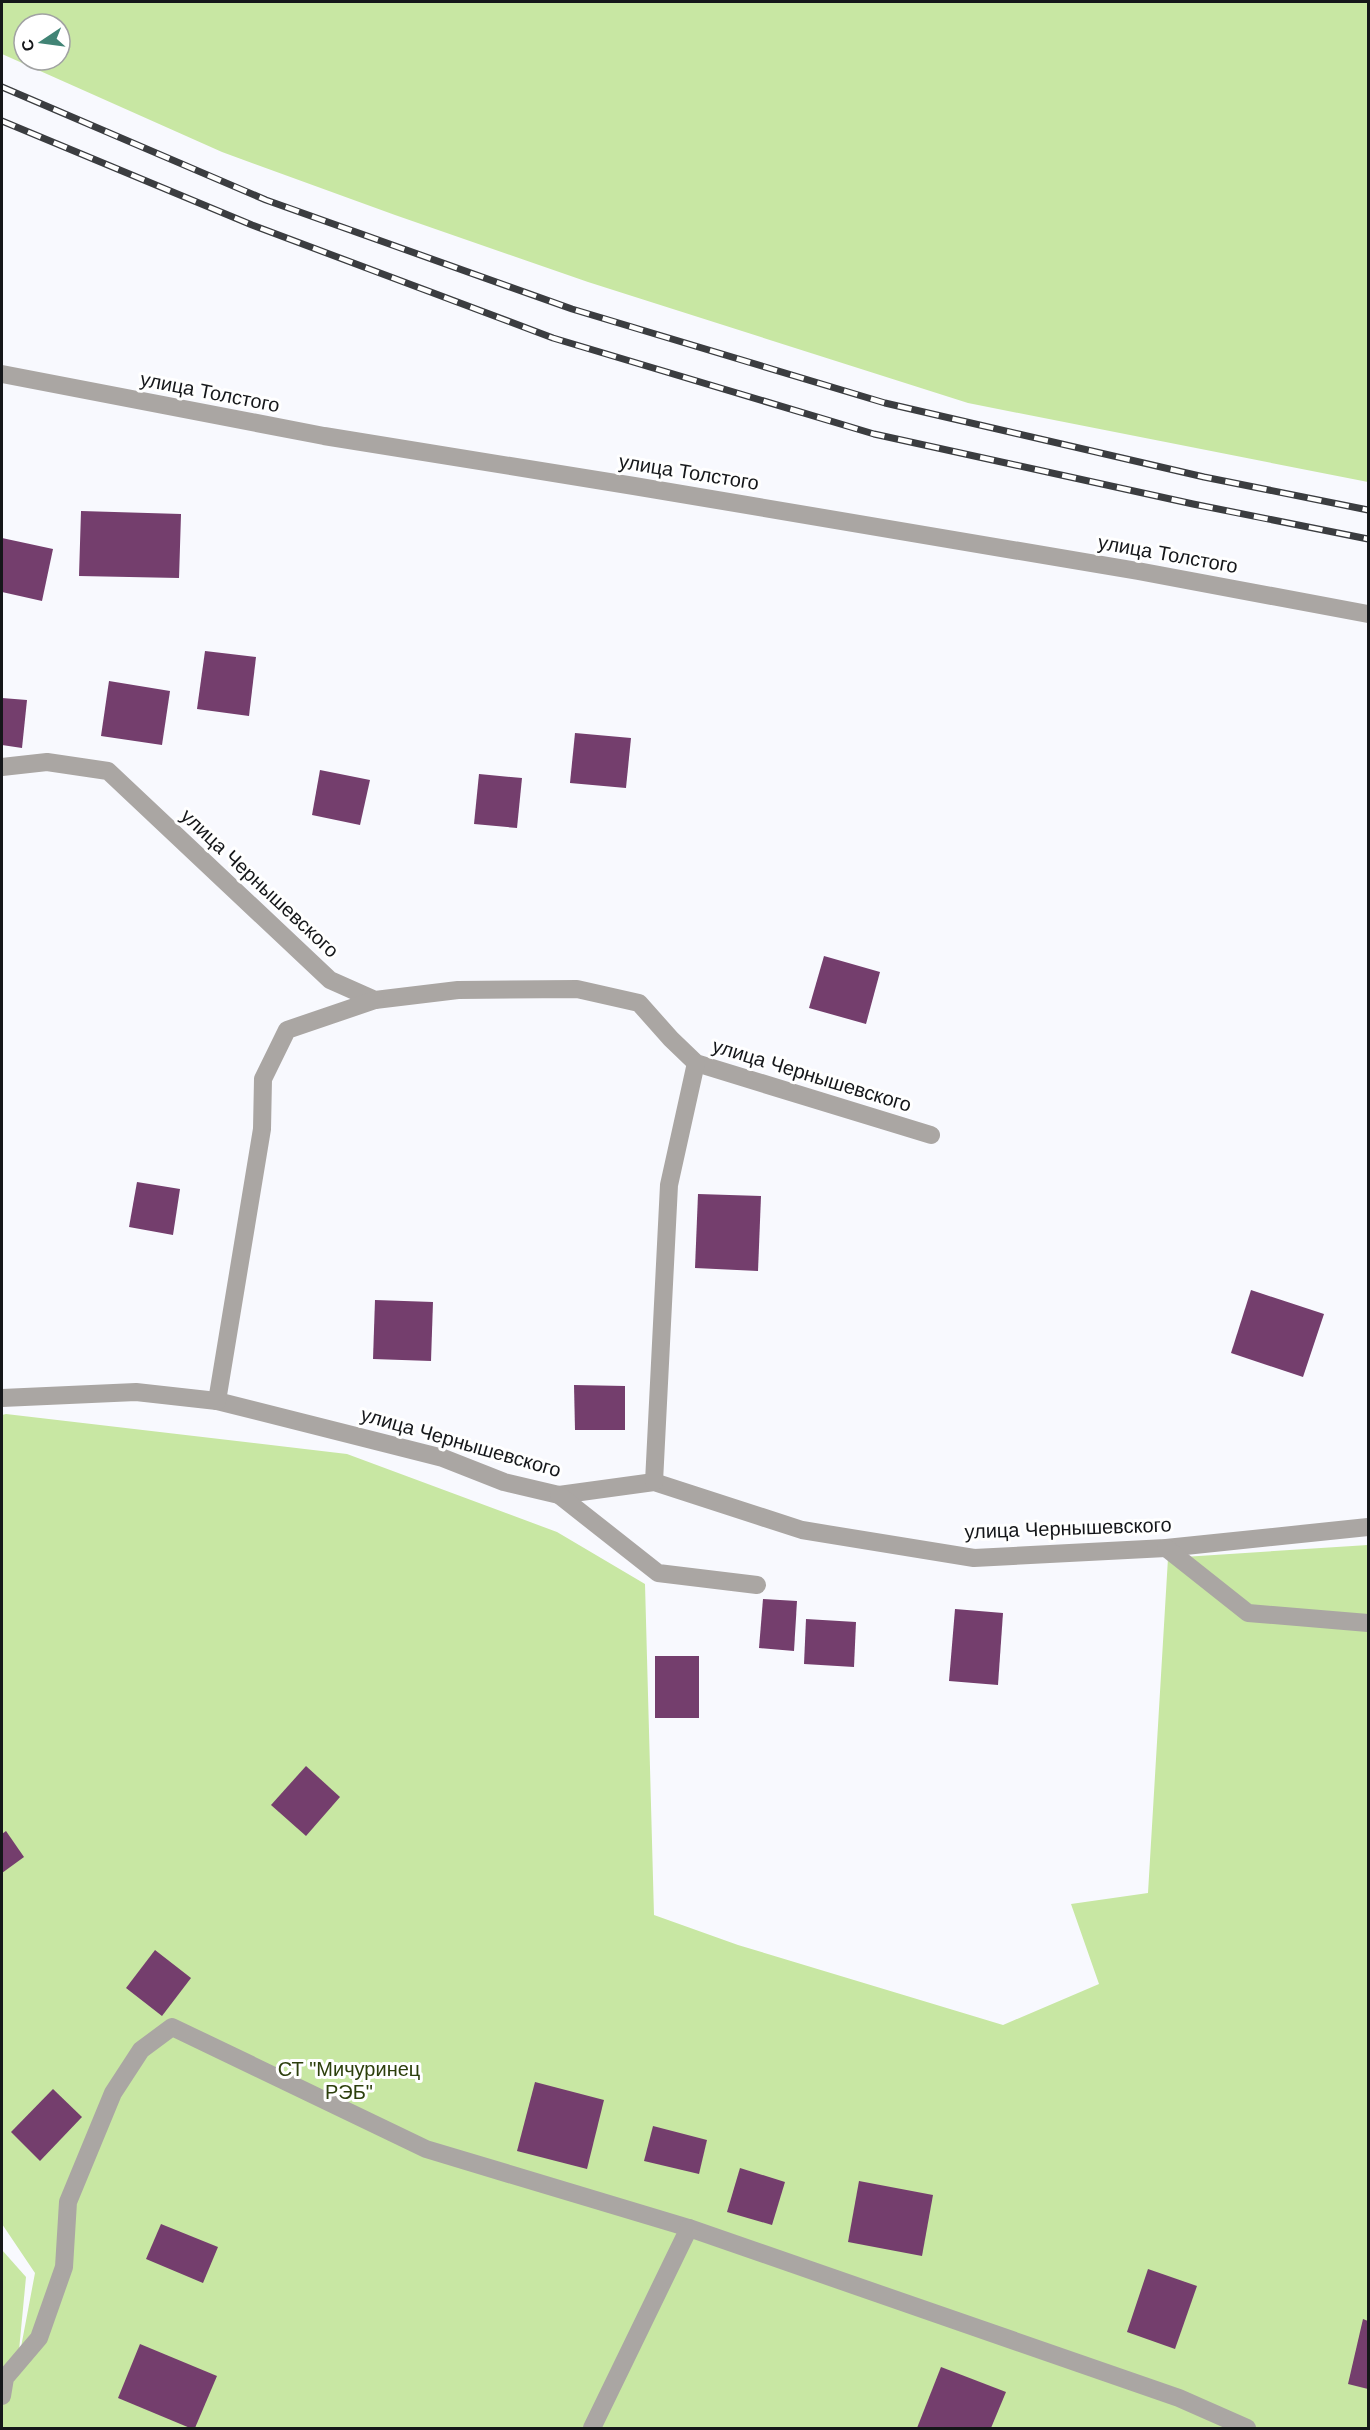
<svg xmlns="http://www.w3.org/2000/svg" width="1370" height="2430" font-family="Arial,sans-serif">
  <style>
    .green { fill: #c8e7a3; fill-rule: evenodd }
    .building { fill: #743e6d }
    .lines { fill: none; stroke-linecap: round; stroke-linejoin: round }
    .minor { stroke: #aaa6a3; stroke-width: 18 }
    .rail-casing { stroke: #3b3d40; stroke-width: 7 }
    .rail { stroke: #fff; stroke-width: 4.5; stroke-dasharray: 14; stroke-linecap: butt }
    .labels { text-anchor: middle; stroke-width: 6; stroke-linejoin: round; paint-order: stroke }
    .street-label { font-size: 20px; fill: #15171a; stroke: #fff }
    .park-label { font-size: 20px; fill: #2c3f0c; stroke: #fff }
  </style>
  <rect width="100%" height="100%" fill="#f8f9fe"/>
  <g class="green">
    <path d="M2,2H1368V482L968,403L588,282L395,215L222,152L2,54ZM24,24H60V60H24Z"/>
    <polygon points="6,1414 347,1454 557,1532 645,1584 654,1915 738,1945 1003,2025 1099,1984 1071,1904 1148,1893 1168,1558 1368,1545 1368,2428 2,2428 2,2385 15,2379 35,2273 2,2224 2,1415"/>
    <polygon points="2,2250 26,2277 18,2361 2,2368"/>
  </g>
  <g class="building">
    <polygon points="81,511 181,514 179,578 79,576"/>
    <polygon points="2,538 53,549 42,601 2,592"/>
    <polygon points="205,651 256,657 249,716 197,709"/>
    <polygon points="109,681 170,691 162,745 101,736"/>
    <polygon points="2,698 27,700 22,748 2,745"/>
    <polygon points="575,733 631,738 626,788 570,783"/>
    <polygon points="320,770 370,780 360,825 312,815"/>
    <polygon points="479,774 522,778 517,828 474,824"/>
    <polygon points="824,956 880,972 866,1024 809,1008"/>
    <polygon points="137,1182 180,1189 173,1235 129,1227"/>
    <polygon points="698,1194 761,1196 758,1271 695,1268"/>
    <polygon points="1251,1290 1324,1314 1303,1377 1231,1353"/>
    <polygon points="375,1300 433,1302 431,1361 373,1359"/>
    <polygon points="574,1385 625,1386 625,1430 575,1430"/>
    <polygon points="763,1599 797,1601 794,1651 759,1648"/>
    <polygon points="955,1609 1003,1613 998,1685 949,1681"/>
    <polygon points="806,1619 856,1622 854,1667 804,1664"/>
    <rect x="655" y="1656" width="44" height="62"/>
    <polygon points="306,1766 340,1797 306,1836 271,1805"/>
    <polygon points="6,1831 24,1857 2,1873 2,1834"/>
    <polygon points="155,1950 191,1978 162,2016 126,1988"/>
    <polygon points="535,2082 604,2100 587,2169 517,2151"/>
    <polygon points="53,2089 82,2117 40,2161 11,2132"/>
    <polygon points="653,2126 707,2140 699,2174 644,2161"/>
    <polygon points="740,2168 785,2182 772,2225 727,2212"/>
    <polygon points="859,2181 933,2195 922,2256 848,2242"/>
    <polygon points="161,2224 218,2247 203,2283 146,2259"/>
    <polygon points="1148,2269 1197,2286 1175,2349 1127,2332"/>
    <polygon points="1363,2319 1368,2321 1368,2389 1348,2384"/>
    <polygon points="140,2344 217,2376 195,2428 190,2428 118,2398"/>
    <polygon points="941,2367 1006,2392 991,2428 917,2428"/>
  </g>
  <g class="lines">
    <g class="minor">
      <polyline points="2,374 324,436 634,486 1138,571 1368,614"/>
      <polyline points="2,767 47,762 108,771 330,980 375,1000 458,990 577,989 639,1003 671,1039 696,1063 931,1135"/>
      <polyline points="2,1398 136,1392 217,1401 443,1458 504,1482 559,1495 654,1482 802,1530 974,1558 1166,1548 1368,1527"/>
      <polyline points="217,1401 262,1129 263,1079 287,1030 375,1000"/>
      <polyline points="654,1482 669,1185 696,1063"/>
      <polyline points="559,1495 658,1573 757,1585"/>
      <polyline points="1166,1548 1248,1613 1368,1623"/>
      <polyline points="2,2396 5,2378 39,2338 64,2267 68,2202 113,2093 141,2050 172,2027 426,2149 689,2228 1179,2398 1247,2428"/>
      <polyline points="592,2428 689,2228"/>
    </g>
    <defs>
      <g id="rail">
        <polyline points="2,87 266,200 572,309 885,403 1204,477 1368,510"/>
        <polyline points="2,121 252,225 553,338 874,434 1193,504 1368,539"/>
      </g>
    </defs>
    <use href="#rail" class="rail-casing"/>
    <use href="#rail" class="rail"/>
  </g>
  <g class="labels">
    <g class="street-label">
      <text transform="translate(210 392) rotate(11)" y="7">улица Толстого</text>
      <text transform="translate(689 472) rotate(9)" y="7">улица Толстого</text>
      <text transform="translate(1168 554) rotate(10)" y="7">улица Толстого</text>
      <text transform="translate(260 883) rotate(43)" y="7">улица Чернышевского</text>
      <text transform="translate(812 1075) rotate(17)" y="7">улица Чернышевского</text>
      <text transform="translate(461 1442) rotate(16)" y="7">улица Чернышевского</text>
      <text transform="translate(1068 1528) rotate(-2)" y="7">улица Чернышевского</text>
    </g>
    <g class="park-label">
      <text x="349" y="2076">СТ "Мичуринец<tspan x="349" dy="23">РЭБ"</tspan></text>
    </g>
  </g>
  <rect width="1370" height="2430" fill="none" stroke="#15171a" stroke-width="6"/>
  <g transform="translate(42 42) rotate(257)"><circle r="28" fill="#ffffff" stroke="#a1a2a3" stroke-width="1.5"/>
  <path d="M0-4.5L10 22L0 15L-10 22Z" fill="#418475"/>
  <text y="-9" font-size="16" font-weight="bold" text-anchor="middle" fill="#15171a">С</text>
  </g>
</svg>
